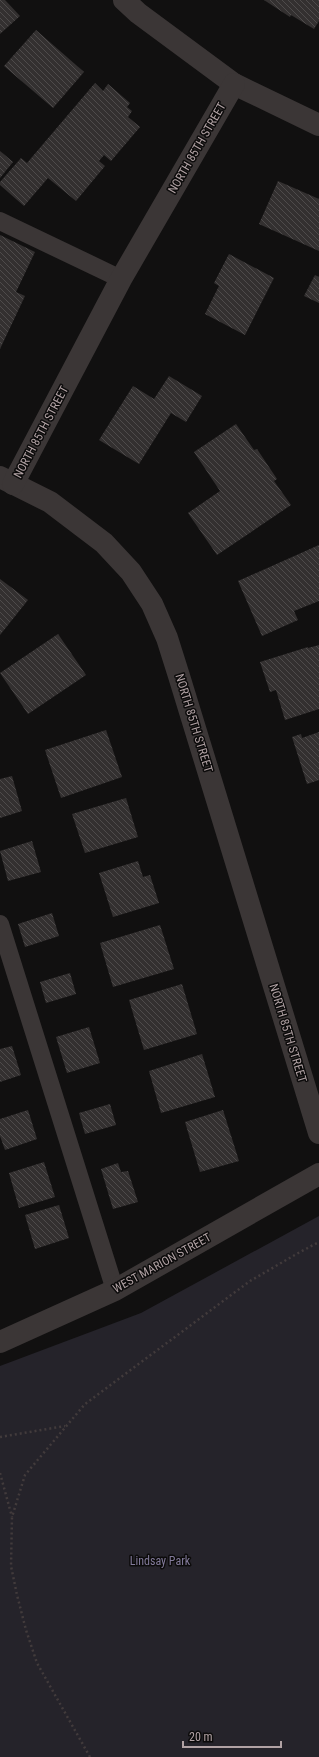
<svg xmlns="http://www.w3.org/2000/svg" width="319" height="1757" font-family="'Roboto Condensed',sans-serif">
  <style>
    .park { fill: #25232a }
    .building { fill: url(#building-back-hatch) }
    .lines { fill: none; stroke-linecap: round; stroke-linejoin: round }
    .path { stroke: #423b3c; stroke-width: 2.5; stroke-dasharray: 2 3; stroke-linecap: butt }
    .service { stroke: #3b3636; stroke-width: 18 }
    .minor { stroke: #3b3636; stroke-width: 22 }
    .labels { text-anchor: middle; stroke-width: 3; stroke-linejoin: round; paint-order: stroke }
    .street-label { font-size: 12px; fill: #b1a2a4; stroke: #0c0b0b }
    .park-label { font-size: 12px; fill: #827a9a; stroke: #0c0b0b }
  </style>
  <defs>
    <pattern id="building-back-hatch" width="6" height="6" patternUnits="userSpaceOnUse"><rect width="6" height="6" fill="#333030"/><path d="M-1 5l2 2M0 0l6 6M5-1l2 2" fill="none" stroke="#4e4b4b"/></pattern>
  </defs>
  <rect width="100%" height="100%" fill="#111010"/>
  <polygon class="park" points="319,1216 319,1757 0,1757 0,1366 141,1313"/>
  <g class="building">
    <polygon points="0,0 5,0 20,16 0,34"/>
    <polygon points="264,0 319,0 319,21 314,29 291,15 290,17"/>
    <polygon points="36,30 84,72 53,108 4,66"/>
    <polygon points="95,83 103,91 108,84 130,103 127,107 132,111 128,117 140,127 111,161 104,155 99,161 105,166 76,201 48,178 24,206 0,185 0,182 21,158 27,163"/>
    <polygon points="0,151 13,162 0,178"/>
    <polygon points="278,181 319,199 319,251 259,224"/>
    <polygon points="0,235 35,252 16,292 25,296 0,349"/>
    <polygon points="229,254 274,278 245,335 205,314 219,286 214,283"/>
    <polygon points="315,275 319,277 319,303 304,296"/>
    <polygon points="169,376 202,396 186,422 171,413 139,464 99,440 133,386 154,399"/>
    <polygon points="236,424 254,450 257,449 277,479 274,481 291,505 217,555 188,513 220,491 194,452"/>
    <polygon points="319,545 319,601 294,611 298,620 262,636 238,581"/>
    <polygon points="0,579 28,600 0,635"/>
    <polygon points="58,634 86,675 28,714 0,673"/>
    <polygon points="319,645 319,709 285,720 276,690 270,692 260,662 308,647 308,648"/>
    <polygon points="106,730 122,777 61,798 45,750"/>
    <polygon points="319,732 319,780 307,784 292,737 301,734 302,738"/>
    <polygon points="12,776 22,811 0,818 0,779"/>
    <polygon points="126,798 138,837 85,853 72,814"/>
    <polygon points="32,841 41,872 8,881 0,851"/>
    <polygon points="138,861 143,877 150,875 159,903 113,917 99,873"/>
    <polygon points="52,913 59,936 25,947 18,924"/>
    <polygon points="160,925 174,969 113,987 100,943"/>
    <polygon points="70,973 76,994 46,1003 40,982"/>
    <polygon points="182,984 197,1034 144,1050 129,1000"/>
    <polygon points="89,1027 100,1063 67,1073 56,1037"/>
    <polygon points="12,1046 21,1075 0,1082 0,1049"/>
    <polygon points="202,1054 215,1097 161,1113 149,1071"/>
    <polygon points="110,1104 116,1125 85,1134 79,1113"/>
    <polygon points="28,1110 37,1139 5,1150 0,1136 0,1119"/>
    <polygon points="223,1110 239,1161 200,1172 185,1122"/>
    <polygon points="44,1162 55,1197 19,1208 9,1173"/>
    <polygon points="118,1163 121,1172 128,1171 138,1202 113,1209 101,1169"/>
    <polygon points="59,1205 69,1238 35,1249 25,1215"/>
  </g>
  <g class="lines">
    <g class="path">
      <polyline points="0,1437 65,1426"/>
      <polyline points="0,1473 12,1517"/>
      <polyline points="90,1757 37,1663 26,1630 17,1595 11,1566 12,1517 25,1475 85,1404 250,1281 300,1252 319,1242"/>
    </g>
    <g class="service">
      <polyline points="0,221 121,279"/>
      <polyline points="0,924 115,1290"/>
    </g>
    <g class="minor">
      <polyline points="124,0 138,13 234,84 319,125"/>
      <polyline points="0,477 50,502 104,543 131,572 152,604 167,638 179,676 319,1133"/>
      <polyline points="13,484 121,279 234,84"/>
      <polyline points="0,1342 115,1290 319,1174"/>
    </g>
  </g>
  <g class="labels">
    <g class="street-label">
      <text transform="translate(197 148) rotate(-60)" y="4">NORTH 85TH STREET</text>
      <text transform="translate(41 432) rotate(-62)" y="4">NORTH 85TH STREET</text>
      <text transform="translate(194 723) rotate(73)" y="4">NORTH 85TH STREET</text>
      <text transform="translate(288 1033) rotate(73)" y="4">NORTH 85TH STREET</text>
      <text transform="translate(162 1263) rotate(-29)" y="4">WEST MARION STREET</text>
    </g>
    <g class="park-label">
      <text x="160" y="1565">Lindsay Park</text>
    </g>
  </g>
  <path d="M183 1741v6h98v-6" fill="none" stroke="#b1a2a4" stroke-width="2"/>
  <text x="189" y="1741" font-size="12" fill="#b1a2a4" stroke="#0c0b0b" stroke-width="3" paint-order="stroke">20 m</text>
</svg>
